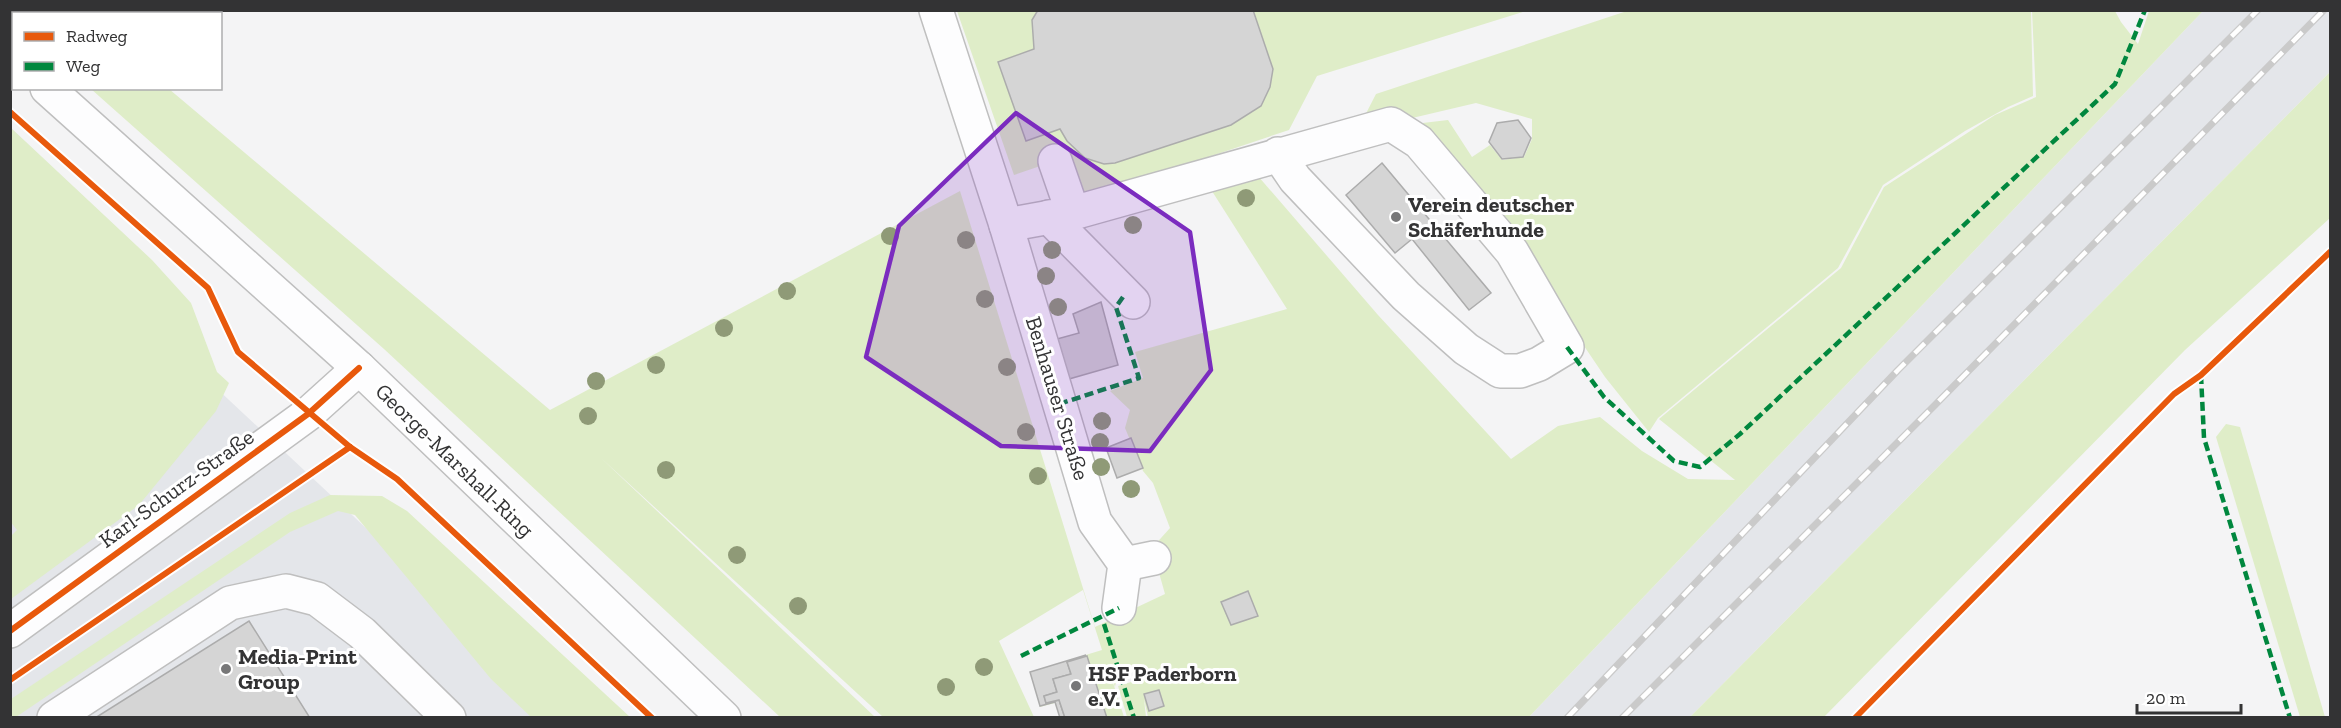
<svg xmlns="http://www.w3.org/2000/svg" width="2341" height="728" font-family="'Zilla Slab',serif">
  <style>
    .built { fill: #e4e6ea }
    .green { fill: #dfedc8 }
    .building { fill: #d5d5d5; stroke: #acacac; stroke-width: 1.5 }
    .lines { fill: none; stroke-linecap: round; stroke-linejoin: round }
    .minor-casing { stroke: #bfbfbf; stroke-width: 36 }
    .major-casing { stroke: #bfbfbf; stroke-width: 36 }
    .minor { stroke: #fdfdfe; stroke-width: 33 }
    .major { stroke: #fdfdfe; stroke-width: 33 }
    .rail-casing { stroke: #cacaca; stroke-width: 7 }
    .rail { stroke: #fff; stroke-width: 4.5; stroke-dasharray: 14; stroke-linecap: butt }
    .quiet { stroke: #00873e; stroke-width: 4.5; stroke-dasharray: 9 4.5; stroke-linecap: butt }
    .cycleway-casing { stroke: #fff; stroke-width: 10 }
    .cycleway { stroke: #e8590c; stroke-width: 6 }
    .tree { fill: #8f9a77 }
    .marked { fill: #7b2cbf; fill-opacity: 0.2; stroke: #7b2cbf; stroke-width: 4.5; stroke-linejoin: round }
    .poi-dot { fill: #777778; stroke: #fff; stroke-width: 2 }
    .labels { text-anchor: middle; stroke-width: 6; stroke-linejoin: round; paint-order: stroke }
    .poi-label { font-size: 22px; font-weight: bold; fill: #333334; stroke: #fff; text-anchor: start }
    .street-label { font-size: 22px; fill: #333334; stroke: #fff }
  </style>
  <rect width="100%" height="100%" fill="#f4f4f5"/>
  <g class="built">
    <polygon points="2203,11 2330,11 2330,72 1690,717 1528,718"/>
    <polygon points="11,196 568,717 11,717"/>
  </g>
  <g class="green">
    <polygon points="957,11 1526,11 1317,76 1289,130 1083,199 1055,161 1014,175"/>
    <polygon points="1627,11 2031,11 2033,96 2008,107 1965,131 1883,185 1838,268 1658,418 1649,432 1605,377 1530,266 1414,124 1448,120 1472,157 1490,145 1502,160 1524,157 1532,139 1532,119 1476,103 1357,131 1376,94"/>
    <polygon points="2032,11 2115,11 2121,22 2138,44 2149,11 2203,11 1528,718 1148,717 1144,699 1146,717 1127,717 1118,686 1151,676 1139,669 1117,677 1115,687 1108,667 1124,717 1060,717 1055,703 1040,707 1030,672 1102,650 1083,590 999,641 1034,717 883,717 601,458 875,717 780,717 384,349 91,89 169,89 550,410 960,191 1095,627 1165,594 1152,548 1170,528 1153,483 1143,471 1125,428 1130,410 1110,391 1143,378 1135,352 1287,309 1210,188 1252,169 1378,315 1511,459 1558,426 1600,417 1642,451 1688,479 1735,480 1659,419 1841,268 1884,187 1995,115 2036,97"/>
    <polygon points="2330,72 2330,218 2185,350 1824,717 1690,717"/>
    <polygon points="10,127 152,260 191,303 217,372 229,383 216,411 139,505 11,599 11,536 17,530 10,521"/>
    <polygon points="2226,424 2240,427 2325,717 2300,717 2216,437"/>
    <polygon points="330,495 382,496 407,511 630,717 531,717 491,679 355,515 338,511 290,532 16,717 11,717 11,699 290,513"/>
  </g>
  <g class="building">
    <polygon points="1038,10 1253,10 1273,69 1270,87 1261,106 1231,125 1115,163 1104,164 1085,158 1067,141 1060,129 1026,141 998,62 1034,49 1032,20"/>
    <polygon points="1518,120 1531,138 1523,157 1502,159 1489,142 1497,123"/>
    <polygon points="1382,163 1491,293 1469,310 1412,239 1395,253 1346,195"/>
    <polygon points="1101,302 1118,365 1069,379 1057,339 1079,333 1073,314"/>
    <polygon points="1131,438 1143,468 1117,478 1106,448"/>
    <polygon points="1248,591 1258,616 1231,625 1221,602"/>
    <polygon points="249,621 310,718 95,718"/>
    <polygon points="1086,655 1067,662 1071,674 1053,679 1057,692 1044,696 1046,703 1059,700 1065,718 1060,718 1055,702 1040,706 1030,672"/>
    <polygon points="1087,656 1107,718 1065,718 1059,700 1046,703 1044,696 1057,692 1053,679 1071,674 1067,662"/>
    <polygon points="1159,690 1164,706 1149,711 1144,694"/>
  </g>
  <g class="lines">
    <defs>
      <g id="minor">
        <polyline points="936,10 1006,225 1095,522 1125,564 1119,608"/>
        <polyline points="1055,161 1073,213"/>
        <polyline points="1049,217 1133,302"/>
        <polyline points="1006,225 1073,213 1391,124 1419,142 1512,252 1567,347 1539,364 1520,371 1500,371 1466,349 1406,296 1295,179 1278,154"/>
        <polyline points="1125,564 1154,558"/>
        <polyline points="10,631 308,414 359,368"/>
        <polyline points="54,718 230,603 286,591 317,599 362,633 449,718"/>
      </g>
      <g id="major">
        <polyline points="10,56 14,59"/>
        <polyline points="47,88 359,368 724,718"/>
      </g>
    </defs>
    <use href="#minor" class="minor-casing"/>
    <use href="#major" class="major-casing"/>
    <use href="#minor" class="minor"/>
    <use href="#major" class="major"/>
    <defs>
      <g id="rail">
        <polyline points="1567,718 1898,370 2258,10"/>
        <polyline points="1622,718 1935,405 2324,10"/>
      </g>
    </defs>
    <use href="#rail" class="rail-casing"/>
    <use href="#rail" class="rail"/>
    <g class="quiet">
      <polyline points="1567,347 1604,397 1674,461 1700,467 1740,434 2115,84 2145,10"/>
      <polyline points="2201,375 2204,438 2290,718"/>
      <polyline points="1059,404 1139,378 1116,307 1125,294"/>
      <polyline points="1104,624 1134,718"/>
      <polyline points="1021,656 1119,608"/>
    </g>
    <defs>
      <g id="cycleway">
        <polyline points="10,112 208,288 238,352 350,447 397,479 652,718"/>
        <polyline points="10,631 308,414 359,368"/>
        <polyline points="10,680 350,447"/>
        <polyline points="1855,718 2174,394 2201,375 2330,252"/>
      </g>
    </defs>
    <use href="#cycleway" class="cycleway-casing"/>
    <use href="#cycleway" class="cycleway"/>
  </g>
  <g class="tree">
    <circle cx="1246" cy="198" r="9"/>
    <circle cx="1133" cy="225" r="9"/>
    <circle cx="890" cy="236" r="9"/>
    <circle cx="966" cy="240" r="9"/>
    <circle cx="1052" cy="250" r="9"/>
    <circle cx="1046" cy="276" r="9"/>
    <circle cx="787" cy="291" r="9"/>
    <circle cx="985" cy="299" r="9"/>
    <circle cx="1058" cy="307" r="9"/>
    <circle cx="724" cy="328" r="9"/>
    <circle cx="656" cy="365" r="9"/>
    <circle cx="1007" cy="367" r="9"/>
    <circle cx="596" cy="381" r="9"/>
    <circle cx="588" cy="416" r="9"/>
    <circle cx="1102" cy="421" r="9"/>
    <circle cx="1026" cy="432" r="9"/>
    <circle cx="1100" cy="442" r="9"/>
    <circle cx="1101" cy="467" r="9"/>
    <circle cx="666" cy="470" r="9"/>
    <circle cx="1038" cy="476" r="9"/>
    <circle cx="1131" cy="489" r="9"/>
    <circle cx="737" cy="555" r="9"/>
    <circle cx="798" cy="606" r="9"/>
    <circle cx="984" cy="667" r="9"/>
    <circle cx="946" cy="687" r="9"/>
  </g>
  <path class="marked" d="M1016,113L1190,232L1211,370L1150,451L1001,446L866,357L899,226Z"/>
  <g class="poi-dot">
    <circle cx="1396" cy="217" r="6"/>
    <circle cx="226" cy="669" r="6"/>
    <circle cx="1076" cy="686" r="6"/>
  </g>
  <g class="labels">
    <g class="poi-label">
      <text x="1408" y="212">Verein deutscher<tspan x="1408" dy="25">Schäferhunde</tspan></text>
      <text x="238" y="664">Media‑Print<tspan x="238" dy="25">Group</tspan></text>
      <text x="1088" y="681">HSF Paderborn<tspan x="1088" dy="25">e.V.</tspan></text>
    </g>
    <g class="street-label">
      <text transform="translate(1058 398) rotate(73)" y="8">Benhauser Straße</text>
      <text transform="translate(455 460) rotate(44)" y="8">George-Marshall-Ring</text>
      <text transform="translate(176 488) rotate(-36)" y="8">Karl-Schurz-Straße</text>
    </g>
  </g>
  <rect width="2341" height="728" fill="none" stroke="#333334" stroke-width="24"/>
  <rect x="12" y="12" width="210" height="78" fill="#ffffff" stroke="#adadae" stroke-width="1.5"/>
  <rect x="24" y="32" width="30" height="9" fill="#e8590c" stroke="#adadae" stroke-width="1.5"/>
  <text x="66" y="42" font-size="18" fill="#333334">Radweg</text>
  <rect x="24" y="62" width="30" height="9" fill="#00873e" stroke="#adadae" stroke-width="1.5"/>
  <text x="66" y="72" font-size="18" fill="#333334">Weg</text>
  <path d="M2137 704v9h104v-9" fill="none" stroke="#333334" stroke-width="3"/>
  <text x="2146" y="704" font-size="18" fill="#333334" stroke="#ffffff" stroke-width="4.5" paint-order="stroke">20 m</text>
</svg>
